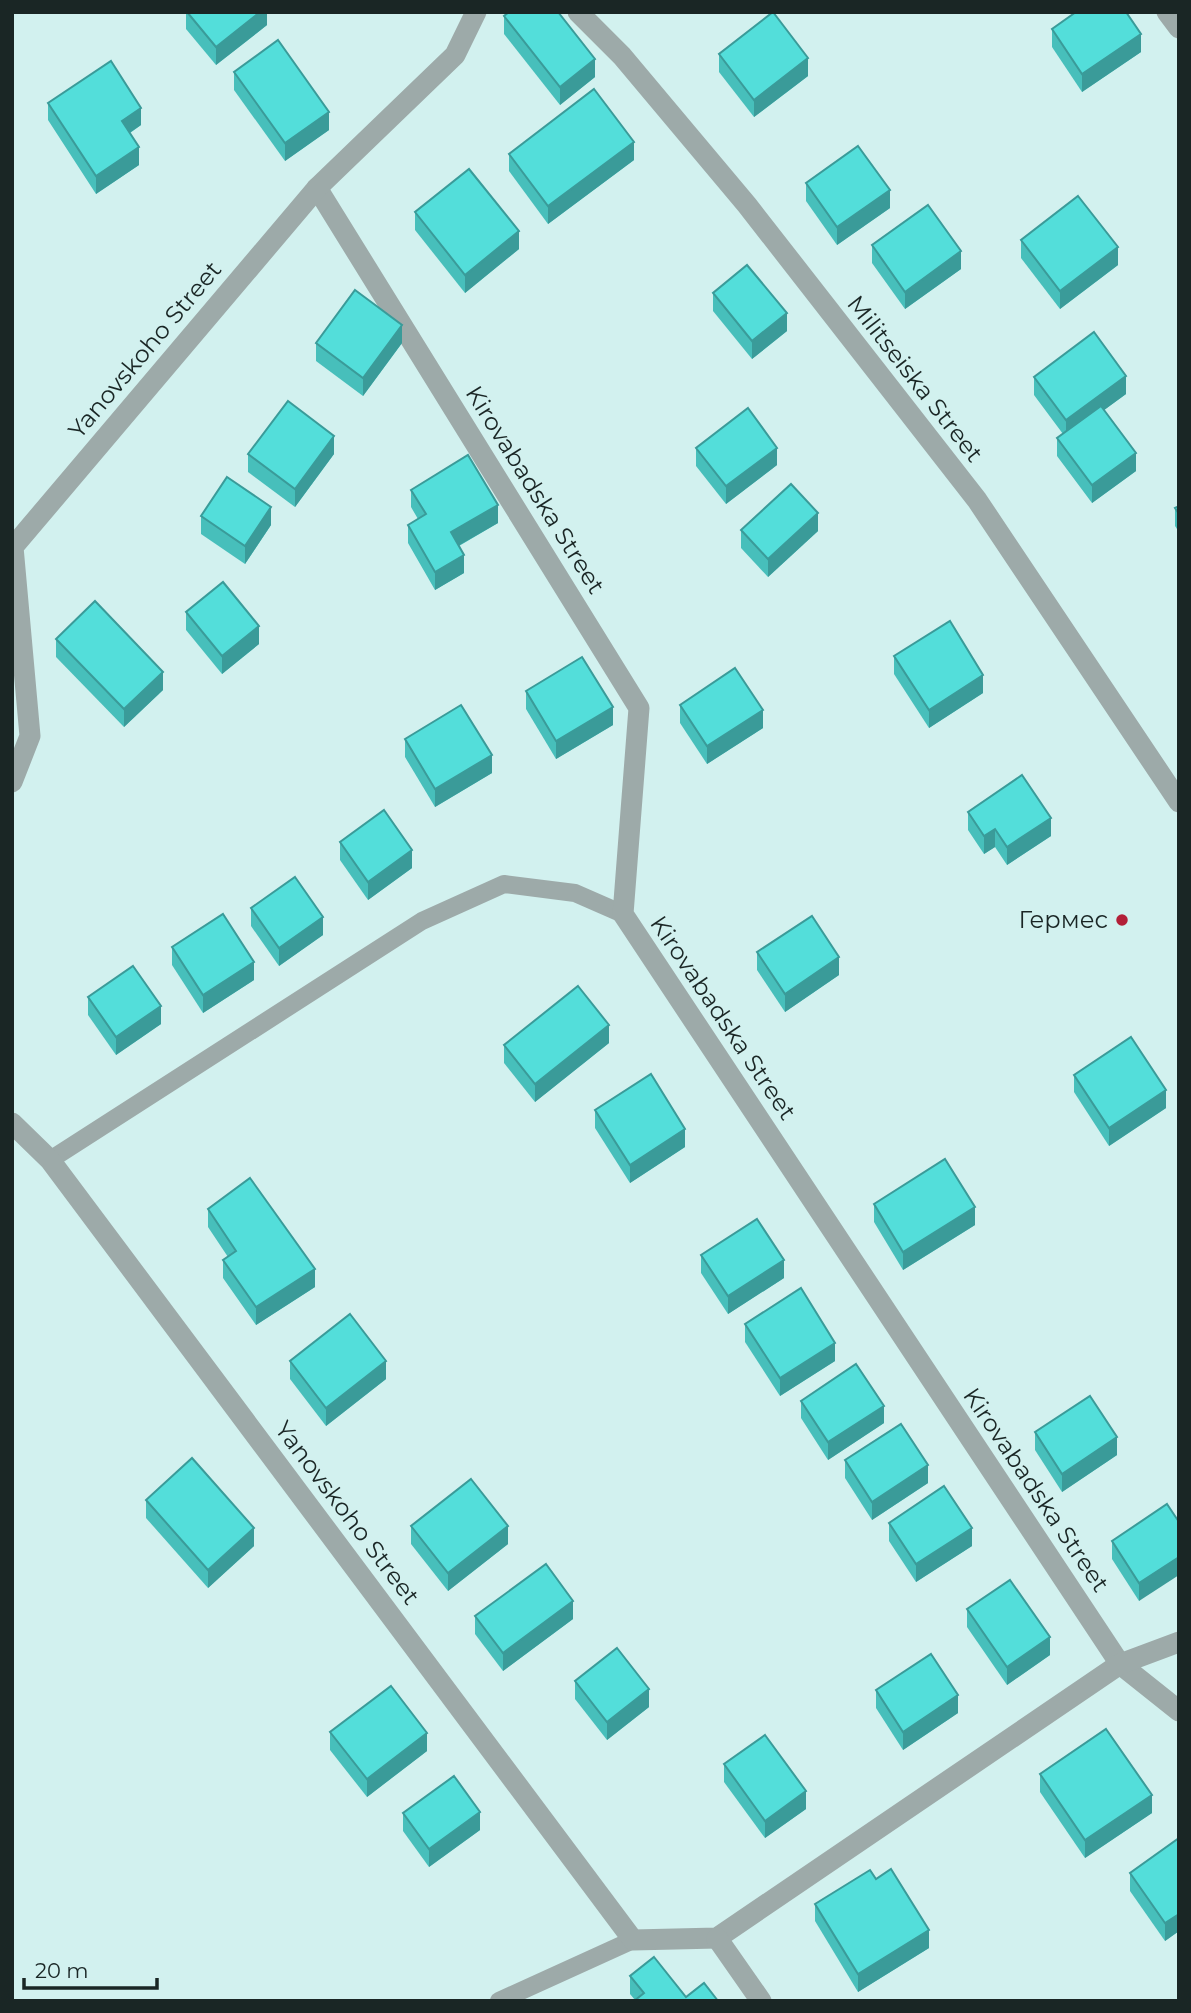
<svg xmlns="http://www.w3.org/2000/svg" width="1191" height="2013" font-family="Montserrat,sans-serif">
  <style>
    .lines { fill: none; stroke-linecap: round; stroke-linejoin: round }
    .lane { stroke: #9daaa9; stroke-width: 18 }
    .street { stroke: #9daaa9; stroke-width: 21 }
    .wall { fill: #47bfbb }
    .shaded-wall { fill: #3a9b99 }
    .building { fill: #53deda; stroke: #3a9b99; stroke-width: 2 }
    .poi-dot { fill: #b21f37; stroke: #d2f1ef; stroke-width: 2.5 }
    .labels { text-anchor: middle; stroke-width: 6; stroke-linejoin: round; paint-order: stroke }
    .street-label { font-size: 24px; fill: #1a2625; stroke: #d2f1ef }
    .poi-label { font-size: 24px; fill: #1a2625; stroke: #d2f1ef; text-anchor: end }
  </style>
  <rect width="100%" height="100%" fill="#d2f1ef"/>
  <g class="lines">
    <g class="lane">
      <polyline points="50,1160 422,921 504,884 575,893 623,914"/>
      <polyline points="499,2001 633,1940"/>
    </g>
    <g class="street">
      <polyline points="578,12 622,56 747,205 977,500 1179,802"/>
      <polyline points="1167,12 1179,28"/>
      <polyline points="317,188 639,708 623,914 1120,1664 1179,1711"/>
      <polyline points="12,782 30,736 13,547 317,188 455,55 476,12"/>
      <polyline points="12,1123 50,1160 633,1940 717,1938 1120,1664 1179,1642"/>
      <polyline points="717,1938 761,2001"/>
    </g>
  </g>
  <g class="wall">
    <polygon points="186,12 267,12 267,25 216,65 186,29"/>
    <polygon points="504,16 595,77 560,105 504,34"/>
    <polygon points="1052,29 1141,52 1082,92 1052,47"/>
    <polygon points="719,54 808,76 754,117 719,72"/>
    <polygon points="234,72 329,130 285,161 234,90"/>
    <polygon points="48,103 141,125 130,133 139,165 96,194 48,120"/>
    <polygon points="509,154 634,160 548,224 509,171"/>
    <polygon points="806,183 890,208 837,245 806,201"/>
    <polygon points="415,212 519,249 465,293 415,230"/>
    <polygon points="1021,240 1118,265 1060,309 1021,258"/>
    <polygon points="872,245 961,269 905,309 872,263"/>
    <polygon points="713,293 787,331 752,359 713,311"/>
    <polygon points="316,343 402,343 363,396 316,361"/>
    <polygon points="1034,377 1126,394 1104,410 1136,471 1092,503 1057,456 1057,438 1063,434 1034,395"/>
    <polygon points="696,448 777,465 726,504 696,466"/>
    <polygon points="248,454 334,454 295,507 248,472"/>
    <polygon points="411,490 498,523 459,546 464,573 435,590 408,543 408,525 418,519 411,507"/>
    <polygon points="1179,506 1179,532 1175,526 1175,508"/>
    <polygon points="201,516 271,525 245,564 201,534"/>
    <polygon points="741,530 818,531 768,577 741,548"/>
    <polygon points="186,612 259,644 222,674 186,630"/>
    <polygon points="56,639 163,690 124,727 56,657"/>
    <polygon points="894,656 983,693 929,728 894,674"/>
    <polygon points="526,691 613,725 556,759 526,709"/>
    <polygon points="680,705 763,728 707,764 680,723"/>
    <polygon points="405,739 492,773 435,807 405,757"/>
    <polygon points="968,812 1051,836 1007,865 995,847 984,854 968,830"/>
    <polygon points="340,842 412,868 368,900 340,860"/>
    <polygon points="251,908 323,935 279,966 251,926"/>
    <polygon points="172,947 254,980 203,1013 172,965"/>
    <polygon points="757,952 839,975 785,1012 757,970"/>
    <polygon points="88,997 161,1024 116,1055 88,1015"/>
    <polygon points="609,1043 535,1102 504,1063 504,1045"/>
    <polygon points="1074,1075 1166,1108 1109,1146 1074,1092"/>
    <polygon points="595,1110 685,1147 630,1183 595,1128"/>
    <polygon points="874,1204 975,1225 903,1270 874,1222"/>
    <polygon points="208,1209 315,1287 256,1325 223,1278 223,1260 228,1257 208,1227"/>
    <polygon points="701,1255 784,1278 728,1314 701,1273"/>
    <polygon points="745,1324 835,1361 780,1396 745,1342"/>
    <polygon points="290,1361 386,1379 326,1426 290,1379"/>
    <polygon points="801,1401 884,1423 828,1460 801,1418"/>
    <polygon points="1035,1432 1117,1455 1062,1492 1035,1450"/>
    <polygon points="845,1460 928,1483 872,1520 845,1478"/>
    <polygon points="146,1500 254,1546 208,1588 146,1518"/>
    <polygon points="1179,1522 1139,1601 1112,1559 1112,1541"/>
    <polygon points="889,1523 972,1546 916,1582 889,1541"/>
    <polygon points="411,1526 508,1544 448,1591 411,1544"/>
    <polygon points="967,1609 1050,1655 1007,1685 967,1627"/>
    <polygon points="475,1616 573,1619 503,1671 475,1634"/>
    <polygon points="575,1681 649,1707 607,1740 575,1699"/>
    <polygon points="876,1690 958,1713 903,1750 876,1708"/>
    <polygon points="330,1732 427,1751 367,1797 330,1750"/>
    <polygon points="724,1764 806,1809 765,1838 724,1782"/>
    <polygon points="1040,1774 1152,1813 1085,1858 1040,1792"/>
    <polygon points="403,1813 480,1830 429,1867 403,1831"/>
    <polygon points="1179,1838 1179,1931 1165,1941 1130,1891 1130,1873"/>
    <polygon points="876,1879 929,1948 858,1992 815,1921 815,1904"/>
    <polygon points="630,1976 686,1997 635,2000 630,1994"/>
  </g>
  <g class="shaded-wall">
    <polygon points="260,12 267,12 267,25 216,65 216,47"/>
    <polygon points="1141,34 1141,52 1082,92 1082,74"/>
    <polygon points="808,58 808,76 754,117 754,100"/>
    <polygon points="595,59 595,77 560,105 560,87"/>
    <polygon points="141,108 141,125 122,138 122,121"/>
    <polygon points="329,112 329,130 285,161 285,143"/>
    <polygon points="634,142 634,160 548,224 548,206"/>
    <polygon points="139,147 139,165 96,194 96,176"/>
    <polygon points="890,190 890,208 837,245 837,227"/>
    <polygon points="519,231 519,249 465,293 465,275"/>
    <polygon points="1118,247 1118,265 1060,309 1060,291"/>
    <polygon points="961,251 961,269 905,309 905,292"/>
    <polygon points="787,313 787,331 752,359 752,341"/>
    <polygon points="402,325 402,343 363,396 363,378"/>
    <polygon points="1126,376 1126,394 1066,438 1066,420"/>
    <polygon points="334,436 334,454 295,507 295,489"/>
    <polygon points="777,448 777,465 726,504 726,486"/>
    <polygon points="1136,453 1136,471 1092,503 1092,485"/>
    <polygon points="498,505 498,523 451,550 451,532"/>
    <polygon points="271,507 271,525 245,564 245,546"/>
    <polygon points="818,513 818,531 768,577 768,559"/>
    <polygon points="464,555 464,573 435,590 435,572"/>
    <polygon points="259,626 259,644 222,674 222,656"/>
    <polygon points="163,672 163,690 124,727 124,709"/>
    <polygon points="983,675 983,693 929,728 929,710"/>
    <polygon points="613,707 613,725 556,759 556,741"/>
    <polygon points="763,710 763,728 707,764 707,746"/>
    <polygon points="492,755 492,773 435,807 435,789"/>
    <polygon points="1051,818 1051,836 1007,865 1007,847"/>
    <polygon points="995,829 995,847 984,854 984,836"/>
    <polygon points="412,850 412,868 368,900 368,882"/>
    <polygon points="323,917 323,935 279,966 279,948"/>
    <polygon points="839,957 839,975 785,1012 785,994"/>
    <polygon points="254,962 254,980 203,1013 203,995"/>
    <polygon points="161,1006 161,1024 116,1055 116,1037"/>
    <polygon points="609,1025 609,1043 535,1102 535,1084"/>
    <polygon points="1166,1090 1166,1108 1109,1146 1109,1128"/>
    <polygon points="685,1129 685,1147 630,1183 630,1165"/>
    <polygon points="975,1207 975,1225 903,1270 903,1252"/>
    <polygon points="784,1260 784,1278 728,1314 728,1296"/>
    <polygon points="315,1269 315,1287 256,1325 256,1307"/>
    <polygon points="835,1343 835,1361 780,1396 780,1378"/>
    <polygon points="386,1361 386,1379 326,1426 326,1408"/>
    <polygon points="884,1406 884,1423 828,1460 828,1442"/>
    <polygon points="1117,1437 1117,1455 1062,1492 1062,1474"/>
    <polygon points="928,1465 928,1483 872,1520 872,1502"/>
    <polygon points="508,1526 508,1544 448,1591 448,1573"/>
    <polygon points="254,1528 254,1546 208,1588 208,1570"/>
    <polygon points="972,1528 972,1546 916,1582 916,1564"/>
    <polygon points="1179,1557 1179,1575 1139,1601 1139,1583"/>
    <polygon points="573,1601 573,1619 503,1671 503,1653"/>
    <polygon points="1050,1637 1050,1655 1007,1685 1007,1667"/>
    <polygon points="649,1689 649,1707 607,1740 607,1722"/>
    <polygon points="958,1695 958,1713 903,1750 903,1732"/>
    <polygon points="427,1733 427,1751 367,1797 367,1779"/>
    <polygon points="806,1791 806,1809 765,1838 765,1821"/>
    <polygon points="1152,1795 1152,1813 1085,1858 1085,1840"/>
    <polygon points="480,1812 480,1830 429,1867 429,1849"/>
    <polygon points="1179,1914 1179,1931 1165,1941 1165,1923"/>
    <polygon points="929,1930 929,1948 858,1992 858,1974"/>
  </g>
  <g class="building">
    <polygon points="187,12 260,12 216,47"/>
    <polygon points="509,12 558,12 595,59 560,87 504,16"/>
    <polygon points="773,12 808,58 754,100 719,54"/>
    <polygon points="1076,12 1126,12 1141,34 1082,74 1052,29"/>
    <polygon points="278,40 329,112 285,143 234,72"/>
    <polygon points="111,61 141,108 122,121 139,147 96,176 48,103"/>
    <polygon points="594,89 634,142 548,206 509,154"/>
    <polygon points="858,146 890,190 837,227 806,183"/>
    <polygon points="469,169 519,231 465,275 415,212"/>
    <polygon points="1078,196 1118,247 1060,291 1021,240"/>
    <polygon points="928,205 961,251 905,292 872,245"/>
    <polygon points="747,265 787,313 752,341 713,293"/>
    <polygon points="355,290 402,325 363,378 316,343"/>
    <polygon points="1094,332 1126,376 1066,420 1034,377"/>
    <polygon points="288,401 334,436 295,489 248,454"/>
    <polygon points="1101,406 1136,453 1092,485 1057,438"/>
    <polygon points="748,408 777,448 726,486 696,448"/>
    <polygon points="468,455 498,505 451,532 464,555 435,572 408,525 426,514 411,490"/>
    <polygon points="227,477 271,507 245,546 201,516"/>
    <polygon points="791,484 818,513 768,559 741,530"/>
    <polygon points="1179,506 1179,514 1175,508"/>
    <polygon points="223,582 259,626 222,656 186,612"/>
    <polygon points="95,601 163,672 124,709 56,639"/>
    <polygon points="950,621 983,675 929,710 894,656"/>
    <polygon points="582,657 613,707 556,741 526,691"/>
    <polygon points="735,668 763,710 707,746 680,705"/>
    <polygon points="461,705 492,755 435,789 405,739"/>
    <polygon points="1022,775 1051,818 1007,847 995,829 984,836 968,812"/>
    <polygon points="384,810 412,850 368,882 340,842"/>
    <polygon points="295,877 323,917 279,948 251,908"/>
    <polygon points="223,914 254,962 203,995 172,947"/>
    <polygon points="812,916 839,957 785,994 757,952"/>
    <polygon points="133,966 161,1006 116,1037 88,997"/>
    <polygon points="578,986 609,1025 535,1084 504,1045"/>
    <polygon points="1131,1037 1166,1090 1109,1128 1074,1075"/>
    <polygon points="651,1074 685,1129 630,1165 595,1110"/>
    <polygon points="945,1159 975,1207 903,1252 874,1204"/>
    <polygon points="250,1178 315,1269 256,1307 223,1260 236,1251 208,1209"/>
    <polygon points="757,1219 784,1260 728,1296 701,1255"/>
    <polygon points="801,1288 835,1343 780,1378 745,1324"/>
    <polygon points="350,1314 386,1361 326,1408 290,1361"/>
    <polygon points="856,1364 884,1406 828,1442 801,1401"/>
    <polygon points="1090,1396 1117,1437 1062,1474 1035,1432"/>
    <polygon points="901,1424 928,1465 872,1502 845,1460"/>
    <polygon points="192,1458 254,1528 208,1570 146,1500"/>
    <polygon points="471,1479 508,1526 448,1573 411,1526"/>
    <polygon points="944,1486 972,1528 916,1564 889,1523"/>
    <polygon points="1167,1504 1179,1522 1179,1557 1139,1583 1112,1541"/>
    <polygon points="546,1564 573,1601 503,1653 475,1616"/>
    <polygon points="1010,1580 1050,1637 1007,1667 967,1609"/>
    <polygon points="617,1648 649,1689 607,1722 575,1681"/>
    <polygon points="931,1654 958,1695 903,1732 876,1690"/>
    <polygon points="391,1686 427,1733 367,1779 330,1732"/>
    <polygon points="1106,1729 1152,1795 1085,1840 1040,1774"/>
    <polygon points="765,1735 806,1791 765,1821 724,1764"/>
    <polygon points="454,1776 480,1812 429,1849 403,1813"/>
    <polygon points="1179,1838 1179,1914 1165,1923 1130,1873"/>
    <polygon points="891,1869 929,1930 858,1974 815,1904 870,1870 876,1879"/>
    <polygon points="654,1957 686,1997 704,1983 718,2001 634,2001 644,1993 630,1976"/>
  </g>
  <circle class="poi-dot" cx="1122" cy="920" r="7"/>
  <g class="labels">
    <g class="street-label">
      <text transform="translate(145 350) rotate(-50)" y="8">Yanovskoho Street</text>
      <text transform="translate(915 379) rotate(52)" y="8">Militseiska Street</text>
      <text transform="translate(535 490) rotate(58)" y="8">Kirovabadska Street</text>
      <text transform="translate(723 1018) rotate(56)" y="8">Kirovabadska Street</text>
      <text transform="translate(1036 1490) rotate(56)" y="8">Kirovabadska Street</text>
      <text transform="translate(347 1513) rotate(53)" y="8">Yanovskoho Street</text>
    </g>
    <g class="poi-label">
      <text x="1108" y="928">Гермес</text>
    </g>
  </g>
  <rect width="1191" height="2013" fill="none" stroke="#1a2625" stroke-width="28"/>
  <path d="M24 1978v10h133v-10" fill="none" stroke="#1a2625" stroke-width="3.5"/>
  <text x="35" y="1978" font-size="21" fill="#1a2625" stroke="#d2f1ef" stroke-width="5" paint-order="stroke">20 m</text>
</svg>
